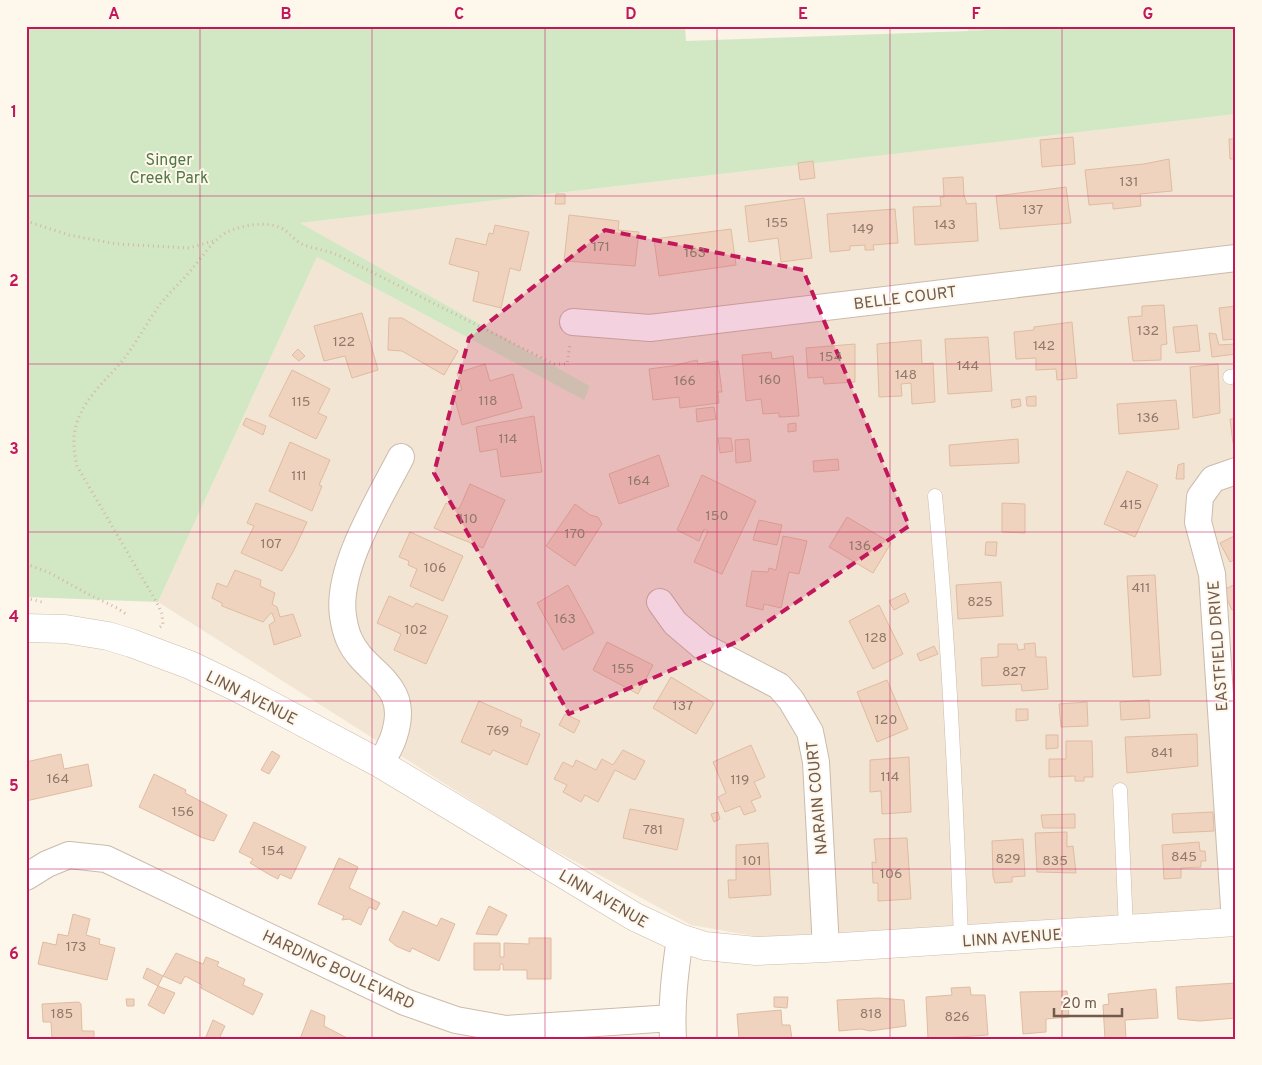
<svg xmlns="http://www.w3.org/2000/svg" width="1262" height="1065" font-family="Overpass,sans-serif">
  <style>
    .residential { fill: #f2e5d4 }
    .green { fill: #d2e8c5 }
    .building { fill: #efd3bf; stroke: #e0bba0 }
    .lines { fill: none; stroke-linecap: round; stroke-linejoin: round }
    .lane-casing { stroke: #ccbbac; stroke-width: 15 }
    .street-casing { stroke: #ccbbac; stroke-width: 28 }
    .secondary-casing { stroke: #cebcaa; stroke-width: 29 }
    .path { stroke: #d3b7a2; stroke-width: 3; stroke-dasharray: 1 4; stroke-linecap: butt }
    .lane { stroke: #fff; stroke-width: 14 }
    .street { stroke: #fff; stroke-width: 26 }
    .secondary { stroke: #fff; stroke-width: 28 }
    .marked { fill: #c2185b; fill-opacity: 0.2; stroke: #c2185b; stroke-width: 4; stroke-dasharray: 10 6; stroke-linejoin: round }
    .grid { fill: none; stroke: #c2185b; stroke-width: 1; stroke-opacity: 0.55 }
    .labels { text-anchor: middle; stroke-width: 4; stroke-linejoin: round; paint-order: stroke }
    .number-label { font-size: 14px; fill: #917969 }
    .park-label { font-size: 16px; fill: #527844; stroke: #fef7eb }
    .street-label { font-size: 16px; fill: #725b4c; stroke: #fef7eb }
    .neatline { fill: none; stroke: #c2185b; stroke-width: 2 }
    .grid-label { font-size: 16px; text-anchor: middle; font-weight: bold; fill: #c2185b }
  </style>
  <rect width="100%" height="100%" fill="#fbf3e5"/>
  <g class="residential">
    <polygon points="968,26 1062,26 968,31"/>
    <polygon points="1236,114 1236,908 782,941 691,925 521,832 158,602 317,257 583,399 590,386 299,223"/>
  </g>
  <polygon class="green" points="26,26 685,26 686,41 968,31 1062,26 1236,26 1236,114 300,223 590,386 584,400 317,257 158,602 26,597"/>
  <g class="building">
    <polygon points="1073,137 1075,164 1042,167 1040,140"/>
    <polygon points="1229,139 1236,139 1236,159 1230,159"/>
    <polygon points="1169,159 1172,191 1140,194 1141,206 1113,209 1113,203 1089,205 1085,170 1144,164"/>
    <polygon points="813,161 815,178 800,180 798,163"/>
    <polygon points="963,177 964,196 967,204 976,203 978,241 915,245 913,207 941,206 940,197 944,197 943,178"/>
    <polygon points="1066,187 1071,223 1000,229 996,196"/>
    <polygon points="556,194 565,194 565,204 555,204"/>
    <polygon points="804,198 812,258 781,262 778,238 749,242 745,206"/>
    <polygon points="895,209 898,243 873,245 874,250 865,250 865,245 850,246 850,250 830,252 827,214"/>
    <polygon points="569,215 619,221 618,230 639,232 635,266 564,261"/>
    <polygon points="495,225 529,232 520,271 510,268 501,308 473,301 479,272 449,264 456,238 486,245 489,233 493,234"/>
    <polygon points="731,229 736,265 659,276 654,239"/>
    <polygon points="1164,305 1167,344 1161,345 1161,360 1133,361 1128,317 1142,316 1142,306"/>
    <polygon points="1236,306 1236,339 1223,340 1219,308"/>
    <polygon points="362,313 378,370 352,378 345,356 324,361 314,326"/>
    <polygon points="389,318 402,318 458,351 444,375 402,351 388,350"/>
    <polygon points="1072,322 1077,378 1057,380 1056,369 1036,370 1036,358 1016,359 1014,332 1034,330 1034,327"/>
    <polygon points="1197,325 1200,351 1176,353 1173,327"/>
    <polygon points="1209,333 1216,334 1219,345 1236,344 1236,354 1212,357"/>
    <polygon points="988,337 992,391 948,394 945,339"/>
    <polygon points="921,340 922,364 933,363 935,402 912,404 911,383 901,384 902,396 879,397 877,344"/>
    <polygon points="855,344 855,382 824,384 823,377 808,378 806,348"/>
    <polygon points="298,349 305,356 299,361 292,355"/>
    <polygon points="771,352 772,359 793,356 799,416 779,417 779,413 763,414 761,399 746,401 742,355"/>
    <polygon points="697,360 698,364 718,361 722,392 718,392 719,403 680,408 679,397 653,400 649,369 672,366"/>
    <polygon points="485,364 490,381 513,374 522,408 462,425 453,392 462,390 457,373"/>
    <polygon points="1218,364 1220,413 1193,418 1190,367"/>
    <polygon points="292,370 330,389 318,413 327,417 316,439 269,416"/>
    <polygon points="1036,396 1036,406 1027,406 1026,397"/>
    <polygon points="1020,399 1021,406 1012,408 1011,400"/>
    <polygon points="1176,400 1179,429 1119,434 1117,404"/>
    <polygon points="714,407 716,419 697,422 696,409"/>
    <polygon points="534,416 542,472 501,477 497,449 480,452 476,427"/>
    <polygon points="246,418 266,426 263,435 243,425"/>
    <polygon points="1230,419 1236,419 1236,443 1233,443"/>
    <polygon points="796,423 796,431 788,432 788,424"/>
    <polygon points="718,438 731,438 733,451 720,453"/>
    <polygon points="749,439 751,461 736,463 735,440"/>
    <polygon points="1018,439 1019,463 950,466 949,445"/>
    <polygon points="290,442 330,460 319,485 322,486 312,511 269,491"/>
    <polygon points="659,455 669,486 619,504 609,474"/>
    <polygon points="838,459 839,470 814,472 813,461"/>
    <polygon points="1184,463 1184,479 1176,479 1178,465"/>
    <polygon points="1127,471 1158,485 1135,537 1104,524"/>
    <polygon points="702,475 756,501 722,574 694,562 708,531 704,529 699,541 677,530"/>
    <polygon points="470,484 505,500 483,548 434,528 446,503 459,509"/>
    <polygon points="256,503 307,522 294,550 282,571 241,553 254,526 247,523"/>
    <polygon points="1002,503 1025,504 1025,533 1002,532"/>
    <polygon points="575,504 590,515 598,517 602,524 575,566 546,546"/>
    <polygon points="847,517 891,543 873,573 829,547"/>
    <polygon points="759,520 782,525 777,545 753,540"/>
    <polygon points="410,532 463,556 443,601 410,586 417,569 408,565 409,561 399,557"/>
    <polygon points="1236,535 1236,559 1230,562 1220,543"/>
    <polygon points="783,536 807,541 799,574 789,572 781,608 764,604 763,610 746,606 752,571 768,572 769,568 776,570"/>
    <polygon points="986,542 997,542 996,556 985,555"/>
    <polygon points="235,570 261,580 260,586 275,593 272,604 277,607 280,617 293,614 301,636 274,645 269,625 275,621 272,613 270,614 263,622 222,606 222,603 212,598 217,583 227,587"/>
    <polygon points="1155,575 1161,675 1133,677 1127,576"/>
    <polygon points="1001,582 1003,616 958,619 956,585"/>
    <polygon points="1236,584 1236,608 1232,610 1223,590"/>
    <polygon points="568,585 594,633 563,650 537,603"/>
    <polygon points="905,593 909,602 894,610 889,601"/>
    <polygon points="389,596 413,607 416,603 448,616 426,664 394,650 401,634 377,623"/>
    <polygon points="879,605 903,654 873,669 849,621"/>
    <polygon points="607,642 653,665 638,694 593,670"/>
    <polygon points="1035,643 1036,657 1046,657 1048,689 1022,691 1021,684 982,686 981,658 998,657 998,644 1017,644 1018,650 1025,649 1024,644"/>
    <polygon points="934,646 938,654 920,661 917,654"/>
    <polygon points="671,677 714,703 696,734 653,708"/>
    <polygon points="887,680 908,729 877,742 857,692"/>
    <polygon points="1149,700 1150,718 1121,720 1120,702"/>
    <polygon points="479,701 522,720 520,726 540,734 527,765 493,750 490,755 461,742"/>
    <polygon points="1087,702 1088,726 1061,727 1059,704"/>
    <polygon points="1016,709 1028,709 1028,720 1016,721"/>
    <polygon points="565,714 580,721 574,733 559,725"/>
    <polygon points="1197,734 1198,766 1127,773 1125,737"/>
    <polygon points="1046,735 1058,735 1058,748 1046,749"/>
    <polygon points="1066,741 1092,741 1093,777 1084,777 1084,781 1075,781 1075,776 1049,777 1049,759 1066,759"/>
    <polygon points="751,745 765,777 754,782 761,797 751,801 756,811 744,815 740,806 725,812 718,797 726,793 713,762"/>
    <polygon points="623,750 645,761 635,780 615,770 598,802 585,795 581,802 563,792 567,785 554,779 563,762 573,767 576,760 596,770 602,759 613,765"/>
    <polygon points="272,751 280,756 269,774 261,770"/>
    <polygon points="61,754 64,769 88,764 92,786 26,801 26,762"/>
    <polygon points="909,757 911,812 882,814 881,791 870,792 870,760"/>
    <polygon points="154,774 186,790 185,793 227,815 214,841 203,838 139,807"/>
    <polygon points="630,809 684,819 677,850 623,838"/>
    <polygon points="718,812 720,819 714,822 711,814"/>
    <polygon points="1213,812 1214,831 1173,833 1172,814"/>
    <polygon points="1075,814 1075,828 1043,828 1041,815"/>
    <polygon points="254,822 306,847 291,879 280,874 278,879 270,875 250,863 253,859 239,852"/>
    <polygon points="1067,832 1067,847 1073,846 1076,873 1037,872 1035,833"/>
    <polygon points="907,838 911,899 878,901 878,883 873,883 872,862 876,863 874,839"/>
    <polygon points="1023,839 1025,876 1012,877 1012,882 995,883 993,876 992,841"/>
    <polygon points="1199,842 1200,851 1205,851 1206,861 1201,861 1201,867 1181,868 1181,878 1164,879 1162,845"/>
    <polygon points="768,843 771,895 729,898 728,880 736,880 736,845"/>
    <polygon points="339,858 358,867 349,888 380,903 376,910 369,907 361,925 349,919 342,920 344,916 318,904"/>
    <polygon points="489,906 507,915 497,935 476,934"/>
    <polygon points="403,911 437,926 441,918 455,924 439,961 412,948 410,952 396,946 389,940"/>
    <polygon points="73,914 90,919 86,935 100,939 99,944 115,948 107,980 38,964 43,942 56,945 58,934 68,936"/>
    <polygon points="529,938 551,938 551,979 527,979 527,970 503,970 503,964 500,964 500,970 474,970 474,943 500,943 500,957 504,957 504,943 529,944"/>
    <polygon points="176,953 203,964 206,957 219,962 217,966 245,979 243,985 263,994 253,1015 201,988 202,985 185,976 181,984 163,976"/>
    <polygon points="147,968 163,976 158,986 143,978"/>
    <polygon points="1236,983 1236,1018 1200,1021 1178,1019 1176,987"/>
    <polygon points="158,986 175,993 164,1014 148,1005"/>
    <polygon points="970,987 971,995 985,995 988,1035 928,1039 926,997 952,995 951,988"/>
    <polygon points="1156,989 1158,1018 1125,1020 1126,1039 1105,1039 1103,1005 1109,1004 1108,994"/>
    <polygon points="1067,991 1069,1017 1046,1019 1046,1032 1023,1034 1020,992"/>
    <polygon points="774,997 788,997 787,1008 774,1007"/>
    <polygon points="879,998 904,1000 906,1026 870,1031 861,1029 839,1031 837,1000"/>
    <polygon points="126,999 134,999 134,1006 127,1006"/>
    <polygon points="79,1002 81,1004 82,1031 94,1031 94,1039 52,1039 51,1022 43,1022 42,1004"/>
    <polygon points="311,1010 325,1016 324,1026 349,1039 300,1039"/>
    <polygon points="781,1010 782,1025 790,1025 792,1039 739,1039 737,1014"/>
    <polygon points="213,1020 225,1026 219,1039 205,1039"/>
  </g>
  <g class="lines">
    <defs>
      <g id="lane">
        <polyline points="1230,377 1236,376"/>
        <path d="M935,496C949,643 956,792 961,940"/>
        <polyline points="1120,790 1126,929"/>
      </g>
      <g id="street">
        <polyline points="573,322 650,328 1236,258"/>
        <polyline points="660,602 675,623 702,646 779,686 791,700 810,732 816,762 826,948"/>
        <path d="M381,764C385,755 391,746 394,736C412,681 365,676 349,639C346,632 344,623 343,616C336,568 379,500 401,457"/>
        <polyline points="26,877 47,864 69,855 106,859 405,1002 456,1020 506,1029 672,1018"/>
        <polyline points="1235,922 1212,574 1198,522 1200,497 1213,479 1236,471"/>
        <path d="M673,1039C671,1004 675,972 680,938"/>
      </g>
      <polyline id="secondary" points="26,628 65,629 108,636 131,643 190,665 240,689 381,764 635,917 680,938 705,946 756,951 826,948 1236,922"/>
    </defs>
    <use href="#lane" class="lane-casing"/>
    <use href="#street" class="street-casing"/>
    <use href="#secondary" class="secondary-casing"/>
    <g class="path">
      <polyline points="26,221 69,235 117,244 189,248 217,240"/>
      <polyline points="26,564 48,572 88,594 117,608 126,614"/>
      <polyline points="26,598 42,602"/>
      <path d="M160,627L163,625L162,614L157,603L77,466C73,449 72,433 79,417C88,395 108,378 123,360C137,342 148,321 161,303C171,291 182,281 192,269C204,255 215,236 232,230C248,224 274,220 287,232C292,236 296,241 302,244C313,249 326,250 338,255L554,364H567L570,345"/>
    </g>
    <use href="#lane" class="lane"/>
    <use href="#street" class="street"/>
    <use href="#secondary" class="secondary"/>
  </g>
  <path class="marked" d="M605,230L803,270L909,526L739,641L569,714L434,473L469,338Z"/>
  <path class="grid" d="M200,26V1039M372,26V1039M545,26V1039M717,26V1039M890,26V1039M1062,26V1039M26,196H1236M26,364H1236M26,532H1236M26,701H1236M26,869H1236"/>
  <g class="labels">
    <g class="number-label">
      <text x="1129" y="186">131</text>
      <text x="1033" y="214">137</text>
      <text x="777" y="227">155</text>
      <text x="945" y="229">143</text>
      <text x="863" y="233">149</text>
      <text x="601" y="251">171</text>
      <text x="695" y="257">163</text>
      <text x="1148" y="335">132</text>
      <text x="344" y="346">122</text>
      <text x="1044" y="350">142</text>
      <text x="831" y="361">154</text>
      <text x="968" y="370">144</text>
      <text x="906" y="379">148</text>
      <text x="770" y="384">160</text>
      <text x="685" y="385">166</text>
      <text x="488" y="405">118</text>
      <text x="301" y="406">115</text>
      <text x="1148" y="422">136</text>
      <text x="508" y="443">114</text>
      <text x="299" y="480">111</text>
      <text x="639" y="485">164</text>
      <text x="1131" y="509">415</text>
      <text x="717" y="520">150</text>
      <text x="468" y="523">110</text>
      <text x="575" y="538">170</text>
      <text x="271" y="548">107</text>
      <text x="860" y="550">136</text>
      <text x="435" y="572">106</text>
      <text x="1141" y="592">411</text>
      <text x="980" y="606">825</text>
      <text x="565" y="623">163</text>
      <text x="416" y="634">102</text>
      <text x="876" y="642">128</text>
      <text x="623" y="673">155</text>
      <text x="1014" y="676">827</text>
      <text x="683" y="710">137</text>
      <text x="886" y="724">120</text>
      <text x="498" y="735">769</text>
      <text x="1162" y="757">841</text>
      <text x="890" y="781">114</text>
      <text x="58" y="783">164</text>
      <text x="740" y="784">119</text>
      <text x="183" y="816">156</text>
      <text x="653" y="834">781</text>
      <text x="273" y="855">154</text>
      <text x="1184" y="861">845</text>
      <text x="1008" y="863">829</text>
      <text x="752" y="865">101</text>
      <text x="1055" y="865">835</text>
      <text x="891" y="878">106</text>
      <text x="76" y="951">173</text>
      <text x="62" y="1018">185</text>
      <text x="871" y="1018">818</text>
      <text x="957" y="1021">826</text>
    </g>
    <g class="park-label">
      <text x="169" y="165">Singer<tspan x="169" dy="18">Creek Park</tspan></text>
    </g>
    <g class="street-label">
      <text transform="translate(905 297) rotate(-7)" y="6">BELLE COURT</text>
      <text transform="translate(1217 646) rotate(-94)" y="6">EASTFIELD DRIVE</text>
      <text transform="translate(252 697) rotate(27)" y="6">LINN AVENUE</text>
      <text transform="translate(816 798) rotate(-95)" y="6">NARAIN COURT</text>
      <text transform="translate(604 898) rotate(30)" y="6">LINN AVENUE</text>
      <text transform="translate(1012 937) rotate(-4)" y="6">LINN AVENUE</text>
      <text transform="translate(339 969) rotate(25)" y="6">HARDING BOULEVARD</text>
    </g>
  </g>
  <rect width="1262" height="1065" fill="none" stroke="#fef7eb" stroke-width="55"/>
  <path d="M1054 1008v8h68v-8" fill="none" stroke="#725b4c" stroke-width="2.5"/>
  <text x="1062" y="1008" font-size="15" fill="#725b4c" stroke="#fef7eb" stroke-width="4" paint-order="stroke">20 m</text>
  <rect x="28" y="28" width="1206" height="1010" class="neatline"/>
  <g class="grid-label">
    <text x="114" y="19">A</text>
    <text x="286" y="19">B</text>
    <text x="459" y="19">C</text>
    <text x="631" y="19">D</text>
    <text x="803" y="19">E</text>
    <text x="976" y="19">F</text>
    <text x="1148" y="19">G</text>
    <text x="14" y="117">1</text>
    <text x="14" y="286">2</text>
    <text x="14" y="454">3</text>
    <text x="14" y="622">4</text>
    <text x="14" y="791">5</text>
    <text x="14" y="959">6</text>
  </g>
</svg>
